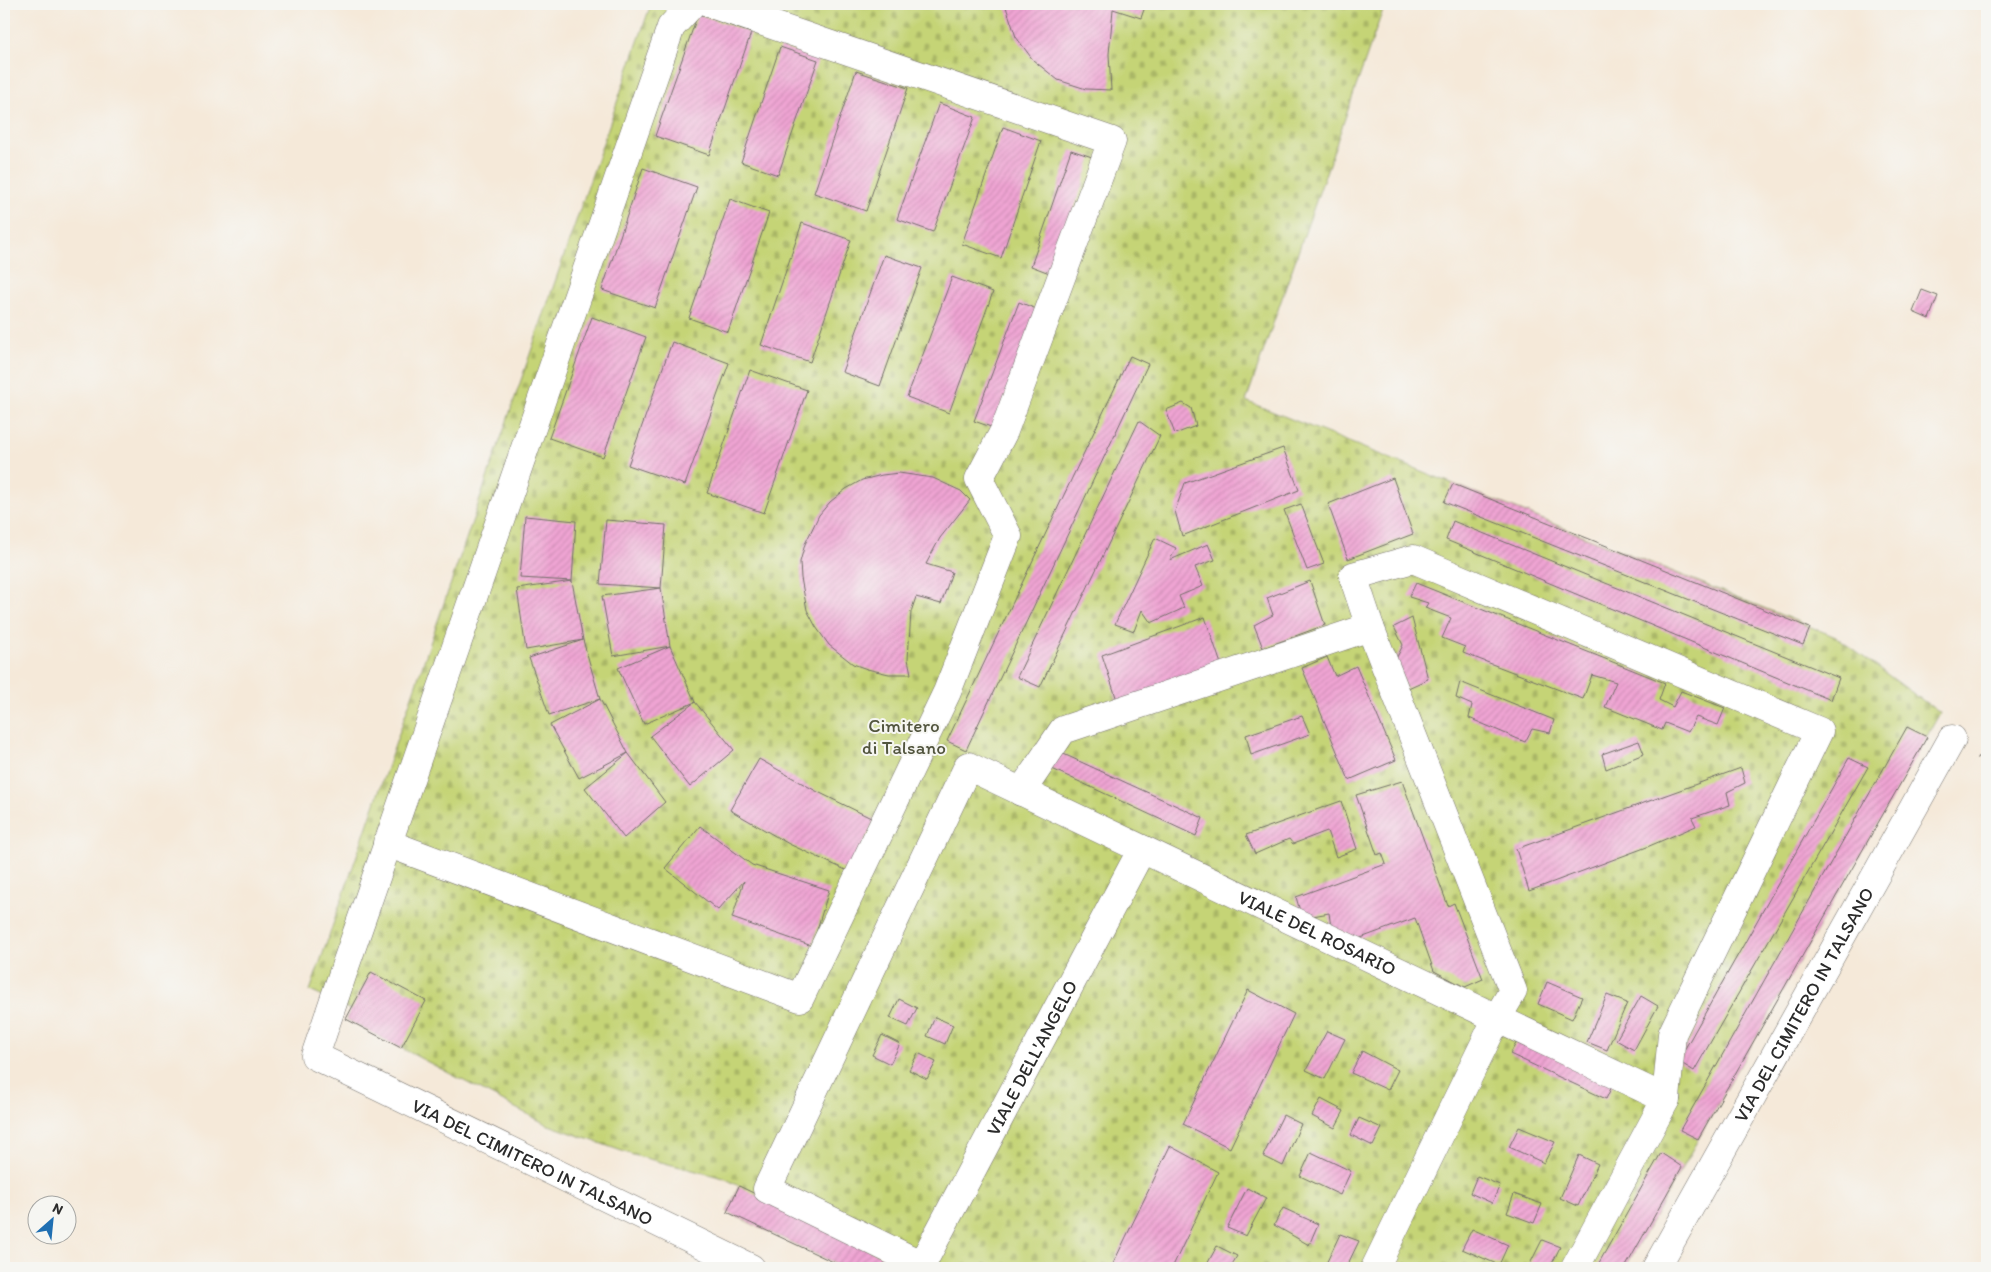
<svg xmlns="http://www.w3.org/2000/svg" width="1991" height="1272" font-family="Itim,sans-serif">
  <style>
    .cemetery { fill: url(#cemetery-stones); stroke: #788050 }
    .building { fill: url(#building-hatch) }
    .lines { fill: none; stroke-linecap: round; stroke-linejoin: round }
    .minor-casing { stroke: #726e68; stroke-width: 29 }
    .path { stroke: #726e68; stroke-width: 3; stroke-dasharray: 1 4; stroke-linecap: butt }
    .minor { stroke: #fff; stroke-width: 28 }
    .labels { text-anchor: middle; stroke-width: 4; stroke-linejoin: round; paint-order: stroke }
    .park-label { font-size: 19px; fill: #52553e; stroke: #f6f6f2 }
    .street-label { font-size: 19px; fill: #2b2b2b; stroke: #f6f6f2 }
  </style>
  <defs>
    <pattern id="cemetery-stones" width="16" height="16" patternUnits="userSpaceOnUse" patternTransform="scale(1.25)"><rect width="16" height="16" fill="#c5d476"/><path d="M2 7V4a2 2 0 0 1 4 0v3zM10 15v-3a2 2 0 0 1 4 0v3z" fill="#a9b666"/></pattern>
    <pattern id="building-hatch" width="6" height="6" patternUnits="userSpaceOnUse" patternTransform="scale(1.25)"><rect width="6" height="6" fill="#efa4d3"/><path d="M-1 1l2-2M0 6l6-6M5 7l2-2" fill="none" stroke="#cd8db5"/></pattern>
  </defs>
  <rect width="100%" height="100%" fill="#f6f6f2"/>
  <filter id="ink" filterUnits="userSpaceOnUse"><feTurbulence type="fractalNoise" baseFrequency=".02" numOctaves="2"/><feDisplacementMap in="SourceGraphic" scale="10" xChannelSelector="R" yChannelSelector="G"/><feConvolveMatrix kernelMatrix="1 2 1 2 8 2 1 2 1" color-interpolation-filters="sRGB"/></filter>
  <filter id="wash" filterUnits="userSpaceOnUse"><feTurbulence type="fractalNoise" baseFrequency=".0096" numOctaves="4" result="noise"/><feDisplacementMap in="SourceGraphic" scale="20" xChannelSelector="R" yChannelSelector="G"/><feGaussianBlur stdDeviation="1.12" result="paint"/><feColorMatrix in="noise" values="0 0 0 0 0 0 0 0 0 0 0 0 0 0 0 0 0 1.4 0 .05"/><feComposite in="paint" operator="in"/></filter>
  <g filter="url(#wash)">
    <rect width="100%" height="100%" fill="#f5e9d9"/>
    <polygon class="cemetery" points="651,4 1385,4 1246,401 1836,637 1940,713 1625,1268 846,1268 727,1212 739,1186 724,1178 633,1155 546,1124 346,1019 351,1010 310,991"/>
    <g id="blocks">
      <g class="building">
        <polygon points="1005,4 1146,4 1141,18 1113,9 1109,54 1111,90 1086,89 1058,80 1033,60 1016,37"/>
        <polygon points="698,14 751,33 709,155 655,136"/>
        <polygon points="780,47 818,60 778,175 741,162"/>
        <polygon points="856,71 908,88 866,211 814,193"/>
        <polygon points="939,103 975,117 933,232 897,219"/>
        <polygon points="1003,127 1041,141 1001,258 962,244"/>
        <polygon points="1071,150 1092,157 1052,274 1031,266"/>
        <polygon points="643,168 697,187 655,308 602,290"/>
        <polygon points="730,199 769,213 728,332 689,318"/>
        <polygon points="802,223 851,240 810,362 761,345"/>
        <polygon points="884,255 922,268 880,386 842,372"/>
        <polygon points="952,277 993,292 949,413 907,397"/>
        <polygon points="1922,290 1938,296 1929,319 1913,312"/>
        <polygon points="1019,302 1039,310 994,428 974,421"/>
        <polygon points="592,317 646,337 603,457 549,438"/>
        <polygon points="672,342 729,363 685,485 628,465"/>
        <polygon points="1130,356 1148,364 966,750 947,741"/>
        <polygon points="750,370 807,390 764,513 707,493"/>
        <polygon points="1183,403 1191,408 1196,426 1175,434 1166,410"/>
        <polygon points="1139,421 1160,436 1040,687 1017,677"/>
        <polygon points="1283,448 1299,490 1182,536 1175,511 1185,483"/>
        <polygon points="899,473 933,478 961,491 970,500 940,538 926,564 952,572 941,604 916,597 911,612 908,659 911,674 889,674 867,669 853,664 829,645 816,627 807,610 801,578 800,562 805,544 819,515 830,502 846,489 862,480 882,475"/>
        <polygon points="1393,478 1413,534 1348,559 1328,504"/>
        <polygon points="1453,484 1810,628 1803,645 1444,502"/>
        <polygon points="1301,504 1324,564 1307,570 1284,510"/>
        <polygon points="525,516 576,521 572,581 520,578"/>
        <polygon points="606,520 666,525 661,588 600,584"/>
        <polygon points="1453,521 1839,678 1831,700 1446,540"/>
        <polygon points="1155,538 1176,548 1170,560 1208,544 1215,560 1195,567 1203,586 1179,596 1184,608 1151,623 1142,610 1134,631 1115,624"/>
        <polygon points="572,581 583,640 600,699 628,753 579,778 550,725 600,699 549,715 529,658 583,640 526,650 517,589"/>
        <polygon points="1310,581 1325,625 1263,648 1254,625 1273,615 1267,598"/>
        <polygon points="1416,583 1665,683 1659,700 1673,707 1681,691 1725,708 1718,725 1696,717 1688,732 1665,723 1662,730 1605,707 1616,682 1592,675 1583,699 1463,653 1465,647 1442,638 1451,618 1425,608 1428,603 1409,597"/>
        <polygon points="661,588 670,646 613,656 602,596"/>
        <polygon points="1205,617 1221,664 1118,703 1102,655"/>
        <polygon points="1412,618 1428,679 1406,689 1396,659 1403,645 1394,627"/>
        <polygon points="670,646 695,702 734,750 690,787 650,736 695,702 644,724 618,668"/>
        <polygon points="1327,657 1335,676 1356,666 1396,760 1349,780 1302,668"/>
        <polygon points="1460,682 1554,720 1550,733 1532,729 1525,742 1469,718 1472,705 1456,698"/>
        <polygon points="1302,716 1310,734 1251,755 1246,735"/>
        <polygon points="1907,727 1927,737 1698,1139 1680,1130"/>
        <polygon points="1639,741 1644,754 1606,769 1602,754"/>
        <polygon points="1057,751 1203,818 1196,836 1050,768"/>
        <polygon points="628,753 665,802 624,838 585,788"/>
        <polygon points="1849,758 1868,767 1694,1071 1678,1061"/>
        <polygon points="759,759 816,791 875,820 850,872 789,844 730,810"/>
        <polygon points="1741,768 1745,783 1727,792 1730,805 1692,818 1696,826 1647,847 1529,891 1516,849"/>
        <polygon points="1402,781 1448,906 1454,903 1483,979 1465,987 1434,971 1415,918 1358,939 1331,927 1329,913 1302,918 1296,897 1386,864 1382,853 1377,855 1356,795"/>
        <polygon points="1341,801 1357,849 1336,857 1327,831 1293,844 1289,839 1255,854 1246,835"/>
        <polygon points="700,826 752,865 829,890 812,946 732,918 744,881 718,910 665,868"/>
        <polygon points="371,972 426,1001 401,1048 346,1019"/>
        <polygon points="1547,982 1582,997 1572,1019 1538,1004"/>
        <polygon points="1248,990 1294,1014 1230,1148 1183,1124"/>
        <polygon points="1607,995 1627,1003 1607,1050 1587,1042"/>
        <polygon points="1641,996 1658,1006 1634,1050 1616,1040"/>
        <polygon points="899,999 917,1008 908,1026 890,1018"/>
        <polygon points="935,1017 953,1025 945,1044 927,1036"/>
        <polygon points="1327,1031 1345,1039 1325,1079 1306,1070"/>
        <polygon points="882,1035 900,1044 890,1064 872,1055"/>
        <polygon points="1519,1038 1614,1082 1606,1099 1510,1054"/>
        <polygon points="1362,1051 1398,1070 1388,1090 1351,1073"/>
        <polygon points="918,1053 936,1062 927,1079 909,1070"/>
        <polygon points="1321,1099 1344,1111 1335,1128 1312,1116"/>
        <polygon points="1283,1115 1301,1124 1283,1166 1263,1156"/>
        <polygon points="1359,1118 1382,1128 1373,1146 1351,1135"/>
        <polygon points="1519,1127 1555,1142 1544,1163 1509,1147"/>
        <polygon points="1170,1146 1218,1172 1172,1268 1111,1268"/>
        <polygon points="1311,1152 1351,1171 1340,1195 1300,1176"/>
        <polygon points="1661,1153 1682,1167 1625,1268 1596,1268"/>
        <polygon points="1579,1155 1598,1164 1578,1206 1560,1198"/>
        <polygon points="1477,1176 1500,1185 1492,1203 1470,1193"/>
        <polygon points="739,1186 896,1263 894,1268 846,1268 727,1212"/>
        <polygon points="1247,1188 1266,1198 1246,1236 1227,1228"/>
        <polygon points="1514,1194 1542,1204 1534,1223 1507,1213"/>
        <polygon points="1283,1208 1318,1224 1309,1245 1274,1225"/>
        <polygon points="1472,1229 1508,1245 1499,1265 1462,1249"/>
        <polygon points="1340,1234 1359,1241 1346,1268 1324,1268"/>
        <polygon points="1542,1240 1560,1247 1550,1268 1528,1268"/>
        <polygon points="1217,1246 1237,1256 1230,1268 1205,1268"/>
        <polygon points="1400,1262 1414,1268 1397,1268"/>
      </g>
    </g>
  </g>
  <g filter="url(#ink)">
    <use href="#blocks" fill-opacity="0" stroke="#726e68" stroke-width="1"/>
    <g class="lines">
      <defs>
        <g id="minor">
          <path id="s1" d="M692,4L671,27L346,964L315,1056L751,1268"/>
          <polyline points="1370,627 1513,991 1497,1018 1375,1268"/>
          <polyline points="1021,792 1063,730 1370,627 1353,576 1413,559 1819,731 1672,1034 1666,1099 1575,1268"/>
          <polyline points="387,843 800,998 947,692 1008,536 979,479 1004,431 1112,141 711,4"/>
          <path id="s2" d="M922,1265L767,1189L968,766L1666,1099"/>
          <path id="s3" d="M920,1268L1142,849"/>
          <path id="s4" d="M1656,1268L1952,739"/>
        </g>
      </defs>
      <use href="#minor" class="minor-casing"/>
      <polyline class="path" points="1977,757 1987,765"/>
      <use href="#minor" class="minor"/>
    </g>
  </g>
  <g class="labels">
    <g class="park-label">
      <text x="904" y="732">Cimitero<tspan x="904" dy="22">di Talsano</tspan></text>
    </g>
    <g class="street-label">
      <text dy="7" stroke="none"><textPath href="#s2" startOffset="1028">VIALE DEL ROSARIO</textPath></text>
      <text dy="7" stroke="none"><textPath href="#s4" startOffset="302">VIA DEL CIMITERO IN TALSANO</textPath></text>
      <text dy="7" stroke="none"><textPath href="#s3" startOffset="238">VIALE DELL'ANGELO</textPath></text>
      <text dy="7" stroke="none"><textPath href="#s1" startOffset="1362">VIA DEL CIMITERO IN TALSANO</textPath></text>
    </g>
  </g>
  <rect width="1991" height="1272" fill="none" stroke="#f6f6f2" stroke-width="20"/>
  <g transform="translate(52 1220) rotate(27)"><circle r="24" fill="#f6f6f2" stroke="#a5a5a2"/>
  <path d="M0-4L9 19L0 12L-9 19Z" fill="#1f6fb2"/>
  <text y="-8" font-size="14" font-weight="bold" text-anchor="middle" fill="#2b2b2b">N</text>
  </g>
</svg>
